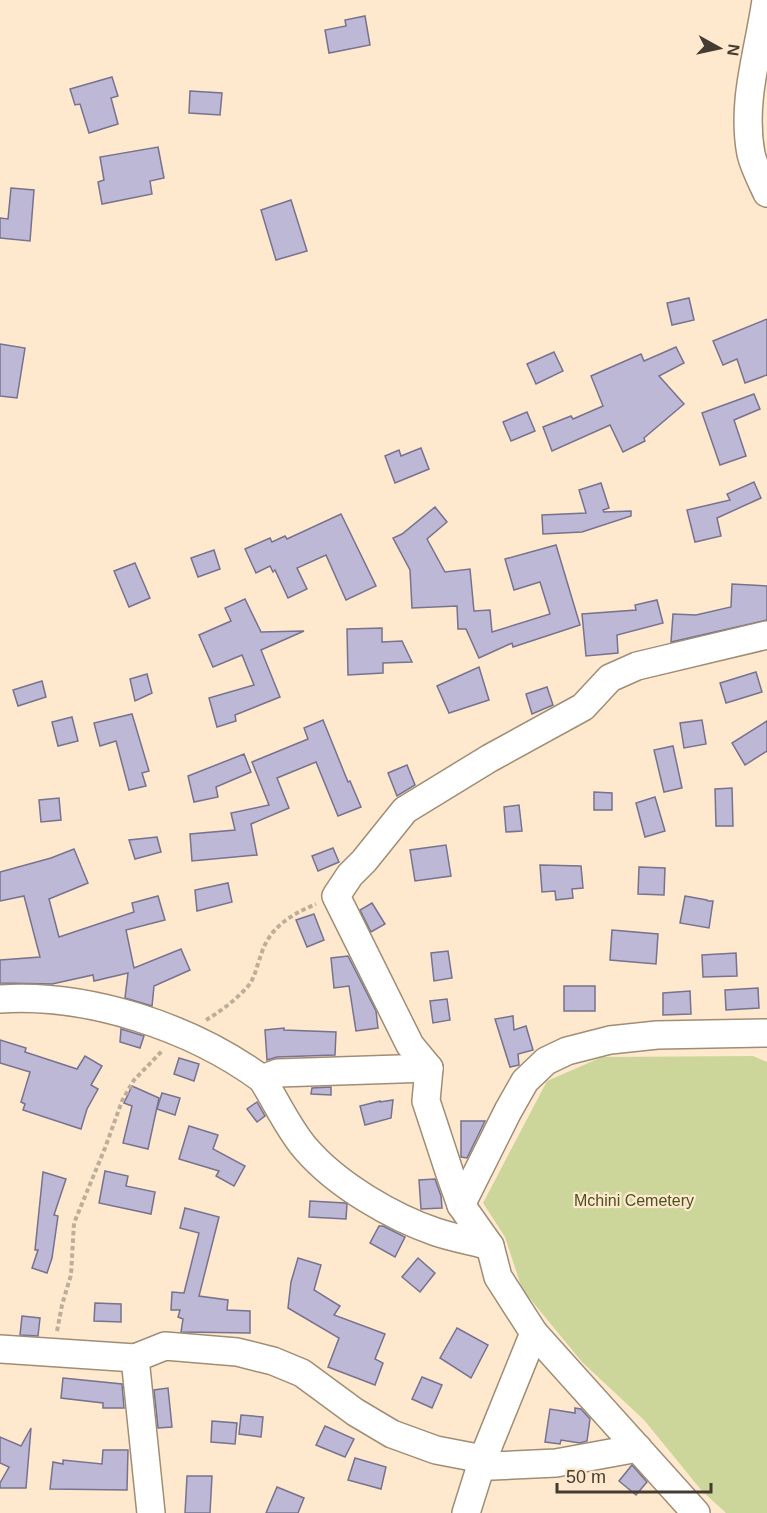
<svg xmlns="http://www.w3.org/2000/svg" width="767" height="1513" font-family="Arial,sans-serif">
  <style>
    .green { fill: #cdd69a }
    .building { fill: #bdb8d6; stroke: #77728d; stroke-width: 1.5 }
    .lines { fill: none; stroke-linecap: round; stroke-linejoin: round }
    .minor-casing { stroke: #a08d75; stroke-width: 30 }
    .path { stroke: #bead98; stroke-width: 4; stroke-dasharray: 4.5 3; stroke-linecap: butt }
    .minor { stroke: #fff; stroke-width: 27 }
    .labels { text-anchor: middle; stroke-width: 4.5; stroke-linejoin: round; paint-order: stroke }
    .park-label { font-size: 16px; fill: #4b511d; stroke: #fee9cf }
  </style>
  <rect width="100%" height="100%" fill="#fee9cf"/>
  <polygon class="green" points="753,1056 767,1062 767,1513 726,1513 702,1491 644,1420 582,1362 522,1289 505,1237 483,1203 547,1081 602,1057"/>
  <g class="building">
    <polygon points="365,16 370,45 329,53 325,30 346,26 345,20"/>
    <polygon points="112,77 118,96 111,98 118,124 89,133 80,104 75,105 70,89"/>
    <polygon points="190,91 222,93 220,115 189,113"/>
    <polygon points="158,147 164,178 150,181 152,194 102,204 98,182 104,180 100,157"/>
    <polygon points="11,188 34,190 30,241 0,238 0,218 8,219"/>
    <polygon points="291,200 307,251 276,260 261,210"/>
    <polygon points="689,298 694,320 672,325 667,303"/>
    <polygon points="767,319 767,375 745,383 737,359 723,365 713,341"/>
    <polygon points="0,344 25,348 17,398 0,396"/>
    <polygon points="676,347 684,363 659,376 684,404 644,438 645,441 623,452 610,425 552,451 543,427 571,416 573,419 603,406 591,376 641,354 644,361"/>
    <polygon points="554,352 563,371 536,384 527,364"/>
    <polygon points="754,394 760,409 734,420 746,456 720,465 702,413"/>
    <polygon points="527,412 535,431 511,441 503,422"/>
    <polygon points="421,448 429,469 395,483 385,456 399,450 401,456"/>
    <polygon points="754,482 761,498 717,518 721,536 695,542 687,510 730,500 727,494"/>
    <polygon points="601,483 609,508 603,510 604,512 631,511 631,516 582,532 543,534 542,515 586,513 579,490"/>
    <polygon points="435,507 447,522 427,539 445,572 470,569 474,611 490,610 492,632 550,614 540,582 514,590 505,559 556,545 580,625 513,647 512,643 479,658 466,629 458,629 457,606 412,608 410,570 393,538 402,534"/>
    <polygon points="341,514 376,586 346,600 326,555 297,568 307,589 288,598 275,570 273,572 270,566 256,573 245,549 270,538 272,542 285,536 287,539"/>
    <polygon points="214,550 220,569 198,577 191,558"/>
    <polygon points="135,563 150,598 129,607 114,571"/>
    <polygon points="732,584 767,586 767,620 671,642 673,614 696,615 731,607"/>
    <polygon points="245,599 261,632 304,631 261,650 280,697 235,715 236,721 217,727 209,698 254,685 242,655 213,667 199,635 231,621 225,608"/>
    <polygon points="657,600 663,623 617,635 618,653 586,656 582,614 636,610 635,605"/>
    <polygon points="382,628 382,642 402,641 412,662 383,663 383,673 348,675 347,629"/>
    <polygon points="479,667 489,700 449,713 437,686"/>
    <polygon points="756,672 762,692 726,703 720,683"/>
    <polygon points="147,674 152,693 135,701 130,679"/>
    <polygon points="42,681 46,697 18,706 13,690"/>
    <polygon points="547,687 553,705 532,714 526,694"/>
    <polygon points="132,714 149,771 142,773 146,786 129,790 116,741 100,746 94,723"/>
    <polygon points="72,717 78,741 58,746 52,722"/>
    <polygon points="323,720 348,782 350,781 361,807 338,816 316,762 277,778 289,808 251,824 257,855 192,861 190,834 235,830 231,813 269,805 252,762 308,739 304,728"/>
    <polygon points="702,720 706,744 684,748 680,723"/>
    <polygon points="767,721 767,751 745,765 732,743"/>
    <polygon points="673,746 682,788 664,792 654,750"/>
    <polygon points="244,754 251,772 216,787 218,797 194,802 188,776"/>
    <polygon points="407,765 415,785 397,796 388,773"/>
    <polygon points="732,788 733,826 716,826 715,789"/>
    <polygon points="594,792 612,793 612,810 594,810"/>
    <polygon points="655,797 665,831 645,837 636,803"/>
    <polygon points="59,798 61,820 41,822 39,800"/>
    <polygon points="519,805 522,831 506,832 504,807"/>
    <polygon points="157,837 161,852 135,859 129,840"/>
    <polygon points="446,845 451,876 415,881 410,850"/>
    <polygon points="333,848 339,862 318,871 312,856"/>
    <polygon points="74,849 88,883 49,899 59,937 134,912 132,903 158,896 165,920 126,930 134,968 181,949 190,970 154,986 152,1006 125,998 128,973 94,981 93,975 52,984 0,983 0,960 40,957 24,896 0,901 0,872 51,858"/>
    <polygon points="540,865 581,866 583,888 572,889 573,898 556,900 555,891 542,892"/>
    <polygon points="639,867 665,868 664,895 638,894"/>
    <polygon points="228,883 232,902 197,911 195,890"/>
    <polygon points="685,896 707,900 708,901 713,901 709,928 680,923"/>
    <polygon points="372,903 385,924 371,932 360,910"/>
    <polygon points="314,914 324,940 307,947 296,920"/>
    <polygon points="612,930 658,934 656,964 610,960"/>
    <polygon points="448,951 452,978 434,981 431,953"/>
    <polygon points="736,953 737,976 703,977 702,955"/>
    <polygon points="348,956 376,1011 378,1028 356,1031 349,986 334,988 331,958"/>
    <rect x="564" y="986" width="31" height="25"/>
    <polygon points="758,988 759,1008 726,1010 725,990"/>
    <polygon points="690,991 691,1014 663,1015 663,993"/>
    <polygon points="447,999 450,1020 433,1023 430,1001"/>
    <polygon points="513,1016 514,1030 526,1026 533,1050 518,1054 519,1065 510,1067 495,1019"/>
    <polygon points="284,1028 284,1030 336,1032 335,1055 277,1057 267,1060 265,1030"/>
    <polygon points="121,1029 144,1036 140,1048 120,1042"/>
    <polygon points="0,1040 26,1048 25,1052 77,1069 85,1056 102,1066 91,1085 98,1089 87,1109 81,1129 23,1110 25,1104 21,1102 30,1072 0,1063"/>
    <polygon points="179,1058 199,1064 194,1081 174,1074"/>
    <polygon points="132,1086 159,1098 148,1149 123,1143 132,1106 124,1103"/>
    <polygon points="331,1087 331,1095 311,1094 312,1088"/>
    <polygon points="162,1093 180,1098 175,1115 157,1109"/>
    <polygon points="393,1100 391,1118 365,1125 360,1106 380,1101 380,1102"/>
    <polygon points="257,1102 265,1116 257,1122 247,1109"/>
    <polygon points="461,1121 485,1121 467,1158 461,1157"/>
    <polygon points="189,1126 218,1135 213,1149 245,1166 234,1186 216,1176 219,1171 179,1159"/>
    <polygon points="105,1171 128,1176 126,1186 155,1192 151,1214 99,1203"/>
    <polygon points="43,1172 66,1179 54,1215 58,1216 52,1258 47,1273 32,1268 38,1250 35,1250"/>
    <polygon points="435,1179 441,1196 442,1208 421,1209 419,1180"/>
    <polygon points="310,1201 345,1203 347,1204 346,1219 309,1217"/>
    <polygon points="185,1208 219,1217 199,1296 228,1300 227,1310 250,1311 250,1333 181,1332 183,1319 178,1317 180,1310 171,1310 172,1292 184,1293 199,1233 180,1228"/>
    <polygon points="379,1226 383,1226 405,1237 395,1257 370,1243"/>
    <polygon points="298,1258 321,1265 314,1290 340,1306 334,1315 385,1334 375,1359 383,1363 375,1385 328,1367 339,1338 288,1308 291,1282"/>
    <polygon points="418,1258 435,1273 420,1292 402,1277"/>
    <polygon points="95,1303 121,1304 121,1322 94,1321"/>
    <polygon points="22,1316 40,1318 38,1336 20,1335"/>
    <polygon points="457,1328 488,1345 471,1378 440,1358"/>
    <polygon points="422,1377 442,1385 432,1408 412,1399"/>
    <polygon points="63,1378 122,1384 124,1408 103,1408 103,1403 61,1398"/>
    <polygon points="168,1388 172,1427 158,1428 154,1390"/>
    <polygon points="575,1408 581,1409 590,1419 587,1441 580,1443 561,1440 560,1444 545,1442 550,1409 575,1413"/>
    <polygon points="241,1415 263,1417 261,1437 239,1434"/>
    <polygon points="212,1421 237,1423 235,1444 211,1442"/>
    <polygon points="325,1426 354,1439 345,1457 316,1445"/>
    <polygon points="31,1428 26,1488 0,1488 0,1483 9,1467 0,1463 0,1437 21,1446"/>
    <polygon points="103,1450 128,1450 127,1490 50,1489 53,1462 63,1464 63,1460 102,1464"/>
    <polygon points="355,1458 386,1467 381,1489 348,1480"/>
    <polygon points="632,1465 647,1482 636,1495 619,1481"/>
    <polygon points="187,1476 212,1476 210,1513 185,1513"/>
    <polygon points="277,1487 304,1498 298,1513 266,1513"/>
  </g>
  <g class="lines">
    <defs>
      <g id="minor">
        <path d="M766,0C759,51 741,101 751,154C754,167 761,180 767,193"/>
        <path d="M0,999C88,993 191,1027 262,1079L278,1073L429,1068"/>
        <path d="M262,1079C276,1101 289,1130 306,1149C337,1185 392,1217 436,1232C454,1238 472,1241 490,1246"/>
        <polyline points="461,1205 508,1111 525,1081 546,1061 567,1051 610,1040 657,1035 767,1033"/>
        <polyline points="0,1349 135,1358 165,1346 237,1352 273,1361 302,1373 355,1412 392,1434 436,1450 483,1459 492,1466 556,1463 638,1448"/>
        <polyline points="135,1358 151,1513"/>
        <polyline points="466,1513 483,1459 534,1333"/>
        <polyline points="696,1513 534,1333 498,1277 490,1246 461,1205 450,1174 426,1101 429,1068 410,1045 336,896 350,875 364,861 405,810 490,758 583,707 610,678 637,666 767,635"/>
      </g>
    </defs>
    <use href="#minor" class="minor-casing"/>
    <g class="path">
      <path d="M206,1020C221,1011 237,999 249,985C255,977 257,965 261,955C269,928 290,915 316,904"/>
      <polyline points="57,1331 62,1305 71,1275 74,1223 105,1148 122,1101 134,1080 163,1050"/>
    </g>
    <use href="#minor" class="minor"/>
  </g>
  <g class="labels">
    <g class="park-label">
      <text x="634" y="1206">Mchini Cemetery</text>
    </g>
  </g>
  <g transform="translate(719 48) rotate(98)" stroke="#fee9cf" stroke-width="4.5" paint-order="stroke">
  <path d="M0-4.5L10 22L0 15L-10 22Z" fill="#443b31"/>
  <text y="-9" font-size="16" font-weight="bold" text-anchor="middle" fill="#443b31">N</text>
  </g>
  <path d="M557 1483v9h154v-9" fill="none" stroke="#443b31" stroke-width="3"/>
  <text x="566" y="1483" font-size="18" fill="#443b31" stroke="#fee9cf" stroke-width="4.5" paint-order="stroke">50 m</text>
</svg>
